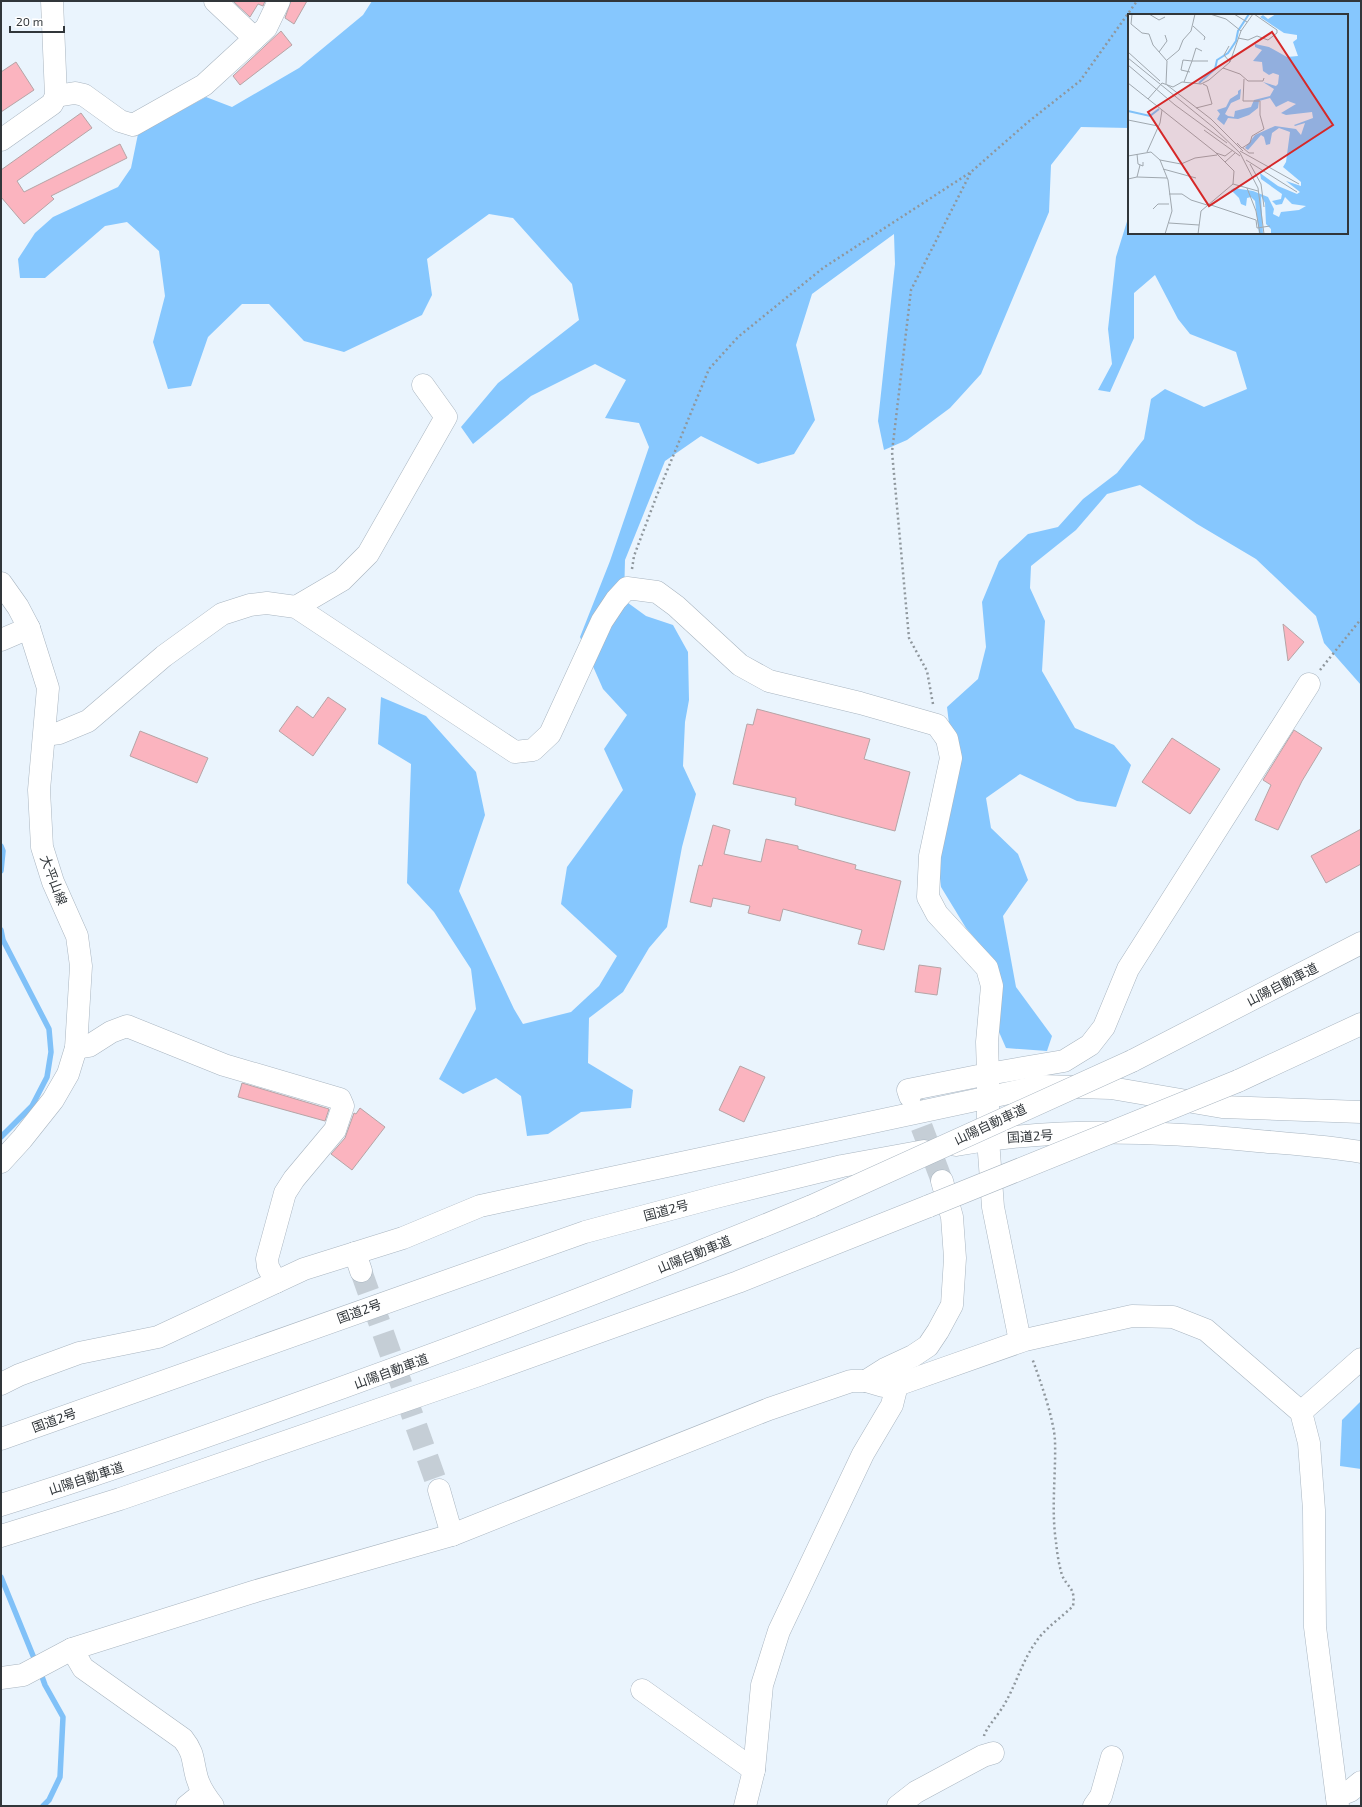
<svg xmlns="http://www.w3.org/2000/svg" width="1362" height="1807" font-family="'Exo 2','Noto Sans JP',sans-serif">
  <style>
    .forest { fill: #86c7fe }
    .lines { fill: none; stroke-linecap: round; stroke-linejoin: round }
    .stream { stroke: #80c1f8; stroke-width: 5.5 }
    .building { fill: #fbb4bf; stroke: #b6a4a6 }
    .minor-tunnel { stroke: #c5ced6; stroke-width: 22; stroke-dasharray: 22 11; stroke-linecap: butt }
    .minor-casing { stroke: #a9b5c0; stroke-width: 23 }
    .highway-casing { stroke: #a9b5c0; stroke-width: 23 }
    .path { stroke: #8f979d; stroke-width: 2.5; stroke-dasharray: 2 3; stroke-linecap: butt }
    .minor { stroke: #fff; stroke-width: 22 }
    .highway { stroke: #fff; stroke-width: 22 }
    .highway-bridge-casing { stroke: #a9b5c0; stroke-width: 23; stroke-linecap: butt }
    .highway-bridge { stroke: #fff; stroke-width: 22 }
    .labels { text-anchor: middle; stroke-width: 4; stroke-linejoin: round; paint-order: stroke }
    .street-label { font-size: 13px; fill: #31363a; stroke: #fff }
    .inset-river { fill: none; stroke: #80c1f8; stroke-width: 2 }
    .inset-road { fill: none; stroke: #a0a8af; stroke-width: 1 }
    .view { fill: #d62828; fill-opacity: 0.15; stroke: #d62828; stroke-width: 2 }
    .inset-edge { fill: none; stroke: #31363a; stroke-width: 2 }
  </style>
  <rect width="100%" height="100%" fill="#eaf4fd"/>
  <g class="forest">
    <polygon points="372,1 1361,1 1361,685 1324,643 1316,616 1256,559 1197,524 1140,485 1107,494 1076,530 1031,566 1030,588 1045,621 1042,671 1075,728 1114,745 1131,765 1116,807 1077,801 1020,774 986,798 991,828 1018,854 1028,880 1003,916 1016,987 1052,1036 1047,1051 1006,1048 999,1032 1001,979 983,948 966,928 941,887 938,861 950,732 947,707 978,679 986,647 982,602 999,561 1028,534 1058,527 1083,499 1117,473 1144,439 1151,399 1165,389 1204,407 1247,389 1236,352 1190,334 1178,319 1155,275 1134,293 1134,338 1110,392 1098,390 1112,364 1108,329 1116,257 1129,215 1129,233 1347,233 1347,15 1129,15 1129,128 1081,127 1051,165 1049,212 981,374 950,408 907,440 884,450 878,421 895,264 894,234 812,294 796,345 815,420 794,454 758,464 701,436 665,461 625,560 624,600 646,616 673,625 688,652 689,700 685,722 683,766 696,794 682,847 667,927 649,948 623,992 589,1018 588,1063 633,1090 631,1108 581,1112 548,1134 527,1136 521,1096 496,1078 463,1094 439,1079 476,1009 471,969 434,912 407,883 411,764 378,744 381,697 426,716 476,772 485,815 459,891 514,1009 523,1024 571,1012 599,986 617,956 561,904 567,867 623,790 604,749 627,715 603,689 580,637 610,561 649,447 639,423 605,418 626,380 595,364 531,396 473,444 461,427 498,383 579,320 572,284 513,218 489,214 427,259 432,295 422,315 344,352 304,341 269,304 242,304 208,337 191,386 168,389 153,342 165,296 159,251 127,222 105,226 45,278 20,278 18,259 35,233 53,217 118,187 131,168 138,134 206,97 232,107 299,68 363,15"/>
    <polygon points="1361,1401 1361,1469 1340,1466 1342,1420"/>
  </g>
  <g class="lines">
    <g class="stream">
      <polyline points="1,846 3,851 1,871"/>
      <polyline points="1,930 3,940 49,1029 51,1052 47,1077 32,1106 1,1137"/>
      <polyline points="1,1577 36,1663"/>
      <polyline points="40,1671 45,1685 63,1717 60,1777 49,1800 43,1806"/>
    </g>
  </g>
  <g class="building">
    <polygon points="233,1 265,1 263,6 258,4 250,17"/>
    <polygon points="291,1 307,1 294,24 285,18"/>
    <polygon points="281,31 292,45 240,85 233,76"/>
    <polygon points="16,62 34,90 1,112 1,72"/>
    <polygon points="81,113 92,128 17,181 24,192 120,144 127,158 51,196 54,199 24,224 1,197 1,170"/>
    <polygon points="1283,624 1304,642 1288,661"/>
    <polygon points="328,697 346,709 313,756 279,731 297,706 313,718"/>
    <polygon points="757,709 870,739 864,759 910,772 895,831 795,805 796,798 733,784 747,724 753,725"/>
    <polygon points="1294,730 1322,748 1302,781 1278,830 1255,820 1271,785 1263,780"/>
    <polygon points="140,731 208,758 197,783 130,756"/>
    <polygon points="1172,738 1220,769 1190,814 1142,782"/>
    <polygon points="713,825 730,830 724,854 761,862 766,839 798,846 798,849 856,865 855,869 901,881 884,950 858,944 862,930 783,909 780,921 748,913 750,906 713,898 711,907 690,902 699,865 702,866"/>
    <polygon points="1361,829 1361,864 1326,883 1311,856"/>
    <polygon points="919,965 941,968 937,995 915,992"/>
    <polygon points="740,1066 765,1077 744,1122 719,1110"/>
    <polygon points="242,1083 329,1109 325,1121 238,1097"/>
    <polygon points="360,1108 385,1127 352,1170 331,1154 345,1138 354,1113 356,1114"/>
  </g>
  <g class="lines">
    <g class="minor-tunnel">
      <polyline points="910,1096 942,1181"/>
      <polyline points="361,1271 439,1490"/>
    </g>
    <defs>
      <g id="minor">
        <polyline points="215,1 248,32 253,40"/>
        <polyline points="56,96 75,93 84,95 120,121 133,125 204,85 266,28 279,1"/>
        <polyline points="1,140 52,104 56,96 52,1"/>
        <polyline points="1,583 18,607 29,628 48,688 39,790 42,847 53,882 77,936 81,966 76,1048 68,1074 53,1100 22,1139 1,1162"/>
        <polyline points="296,607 342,580 368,554 446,417 423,385"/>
        <polyline points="1,640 29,628"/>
        <polyline points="45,735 59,733 88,721 164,656 222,614 250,605 267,603 296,607 515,752 533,750 550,734 602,621 616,600 627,588 657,592 676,606 740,665 769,681 860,703 937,725 947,739 951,758 930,856 928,897 937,914 987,968 992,986 987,1042 988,1074 908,1090 910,1096"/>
        <polyline points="76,1048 89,1046 111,1032 127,1026 224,1065 340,1099 343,1106 335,1130 294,1179 285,1193 267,1259 268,1267 276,1282"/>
        <polyline points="355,1253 361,1271"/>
        <polyline points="1020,1341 993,1207 988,1139 988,1074 1064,1061 1090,1045 1104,1027 1128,969 1309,684"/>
        <polyline points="866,1381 885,1369 913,1356 928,1346 938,1331 952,1305 955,1258 952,1217 942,1181"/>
        <polyline points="1,1384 19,1375 79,1353 158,1337 304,1269 403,1238 480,1206 1041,1086 1111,1088 1222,1107 1361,1112"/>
        <polyline points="1301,1412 1361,1359"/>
        <polyline points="439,1490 452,1535"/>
        <path d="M72,1649L83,1668L183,1739C195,1754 192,1761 197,1778C200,1789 206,1797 213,1806"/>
        <polyline points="1,1678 23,1675 72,1649 256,1591 452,1535 769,1409 851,1381 866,1381 883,1386 897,1385 1025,1340 1132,1316 1173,1317 1206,1330 1301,1412 1309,1443 1314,1510 1315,1627 1338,1806"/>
        <polyline points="642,1690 754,1770"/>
        <polyline points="1337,1796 1350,1791 1361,1782"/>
        <polyline points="187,1806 203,1793"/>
        <polyline points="745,1806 754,1770 762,1685 779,1631 863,1454 892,1405 897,1385"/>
        <polyline points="898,1806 916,1792 983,1756 993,1753"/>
        <polyline points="1094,1806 1101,1796 1112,1757"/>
      </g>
      <g id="highway">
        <polyline points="1132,1061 1361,943"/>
        <polyline points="1238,1081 1361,1024"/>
        <path d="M956,1145C1056,1127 1158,1131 1258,1141C1293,1144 1327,1146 1361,1152"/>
        <polyline points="1,1439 585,1232 716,1197 842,1166 924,1151"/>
        <path d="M1,1505C97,1475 191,1442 285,1408C462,1345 638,1278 812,1206"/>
        <polyline points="1,1536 120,1499 476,1376 738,1282 929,1206"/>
      </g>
    </defs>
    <use href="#minor" class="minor-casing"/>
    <use href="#highway" class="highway-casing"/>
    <g class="path">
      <polyline points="632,569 634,556 657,495 709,369 738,337 823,268 971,172 1028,122 1080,81 1137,1"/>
      <polyline points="1320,670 1361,619"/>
      <polyline points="933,704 927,671 909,638 892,452 911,290 971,172"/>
      <path d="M984,1736C986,1728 999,1714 1004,1705C1016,1685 1022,1661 1036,1642C1044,1629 1062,1617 1073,1606C1076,1587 1067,1588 1062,1575C1059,1565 1057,1553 1056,1542C1051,1509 1056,1475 1055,1441C1054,1419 1040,1380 1032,1358"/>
    </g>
    <use href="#minor" class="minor"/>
    <use href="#highway" class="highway"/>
    <defs>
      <g id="highway-bridge">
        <polyline points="812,1206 1132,1061"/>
        <polyline points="929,1206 1238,1081"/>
      </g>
    </defs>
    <use href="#highway-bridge" class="highway-bridge-casing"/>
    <use href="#highway-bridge" class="highway-bridge"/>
  </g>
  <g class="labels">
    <g class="street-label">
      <text transform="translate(54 880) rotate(69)" y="5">大平山線</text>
      <text transform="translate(1282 984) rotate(-27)" y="5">山陽自動車道</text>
      <text transform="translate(990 1124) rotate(-25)" y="5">山陽自動車道</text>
      <text transform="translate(1030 1136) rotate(-4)" y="5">国道2号</text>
      <text transform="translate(666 1210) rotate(-15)" y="5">国道2号</text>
      <text transform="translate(694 1254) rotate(-22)" y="5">山陽自動車道</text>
      <text transform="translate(359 1311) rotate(-20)" y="5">国道2号</text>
      <text transform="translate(391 1371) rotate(-20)" y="5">山陽自動車道</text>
      <text transform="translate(54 1420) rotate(-20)" y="5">国道2号</text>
      <text transform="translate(86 1478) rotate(-18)" y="5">山陽自動車道</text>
    </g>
  </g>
  <g transform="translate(1128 14)">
    <rect width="220" height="220" fill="#eaf4fd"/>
    <path d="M148,0H220V220H143V215L138,210L137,189L133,182L135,220H131L127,187L123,183L119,184L118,192L113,190L111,184L103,176L106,174L125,177L140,183L146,195L145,200L151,203L153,198L171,196L178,192L164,190L157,183L154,190L148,191L144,187L153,185L154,180L133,165L132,159L150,172L169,180L172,178L158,167L173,172V168L155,153L158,148L162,118L151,114L144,119L142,130L138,131L136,123L133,121L120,136L117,134L127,121L147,112L168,115L173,121L177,109L167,112L166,111L185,104L184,98L158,101L153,99L168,90L160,87L148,93L142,84L131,87L130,94L121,101L110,105L100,104L96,111L89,105L92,100L89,96L98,93L102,85L110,80V77L113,75L112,85L103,89L97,100L100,102L106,103L107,97L123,93L126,86L142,82L146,75L135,68L148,72L150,70L151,61L145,59L141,61L135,57L134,48L125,47L134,36L127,33V30L141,33L159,43L170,42L165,28L169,25V21L156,19L132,3L135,1L140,5Z" fill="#86c7fe"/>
    <path class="inset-river" d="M71,69L87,55L89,46L100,39L108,27L110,17L121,0M0,97L22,102L31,95"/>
    <path class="inset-road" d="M4,0L3,10L14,19L21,20L25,31L39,47L38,70M21,0L31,6L37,3M82,0L98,5L113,17M106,0L119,8M65,12L77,23L76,26M110,24L120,26L129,22L140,26L149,19V16L126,0M101,32L96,41L102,48M0,38L32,67M31,38L39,27L37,21M0,44L85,113L112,139L130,174L136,220M39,46L51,36L55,26L63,17L67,0M0,51L47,91L99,129M95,54L112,60L120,67H135L136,64M62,58L53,56L55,46L64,47L68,34L74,37M56,68L64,47H80M0,69L87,138L106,157L105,170L73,197L70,220M39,71L83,105L115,137M20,85L34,69L45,73L54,68L73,70L81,66L102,48L113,17L125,0M68,94L84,90L79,72L75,70M0,106L30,112M76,116L112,142M109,129L114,134L122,129L124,122L136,115L132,101V87H115L116,65M115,134L121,139H126M112,137L171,170M19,138L32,109L34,96M88,139L97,142L105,136M9,140L10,150L15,152V148M0,142L23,138L32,146L40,166L44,197L37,220M32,146L53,150L67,144L89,141M118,146L169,178M97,148L107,139M122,150L133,170L136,193M35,155L68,164M9,163L12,151M0,165L9,163L39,164M105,170L130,177M119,174L128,197L132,220M41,180H54L63,186L79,191M80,190L128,206L129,214L142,212M25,195L30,190H41M41,209L71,211"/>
    <path class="view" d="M144,18L205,111L81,192L20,98Z"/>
    <rect width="220" height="220" class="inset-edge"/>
  </g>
  <rect width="1362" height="1807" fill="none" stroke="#31363a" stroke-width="4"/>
  <path d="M10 26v6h54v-6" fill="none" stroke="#31363a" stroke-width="2"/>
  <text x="16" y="26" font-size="12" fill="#31363a" stroke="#ffffff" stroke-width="3" paint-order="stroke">20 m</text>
</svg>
